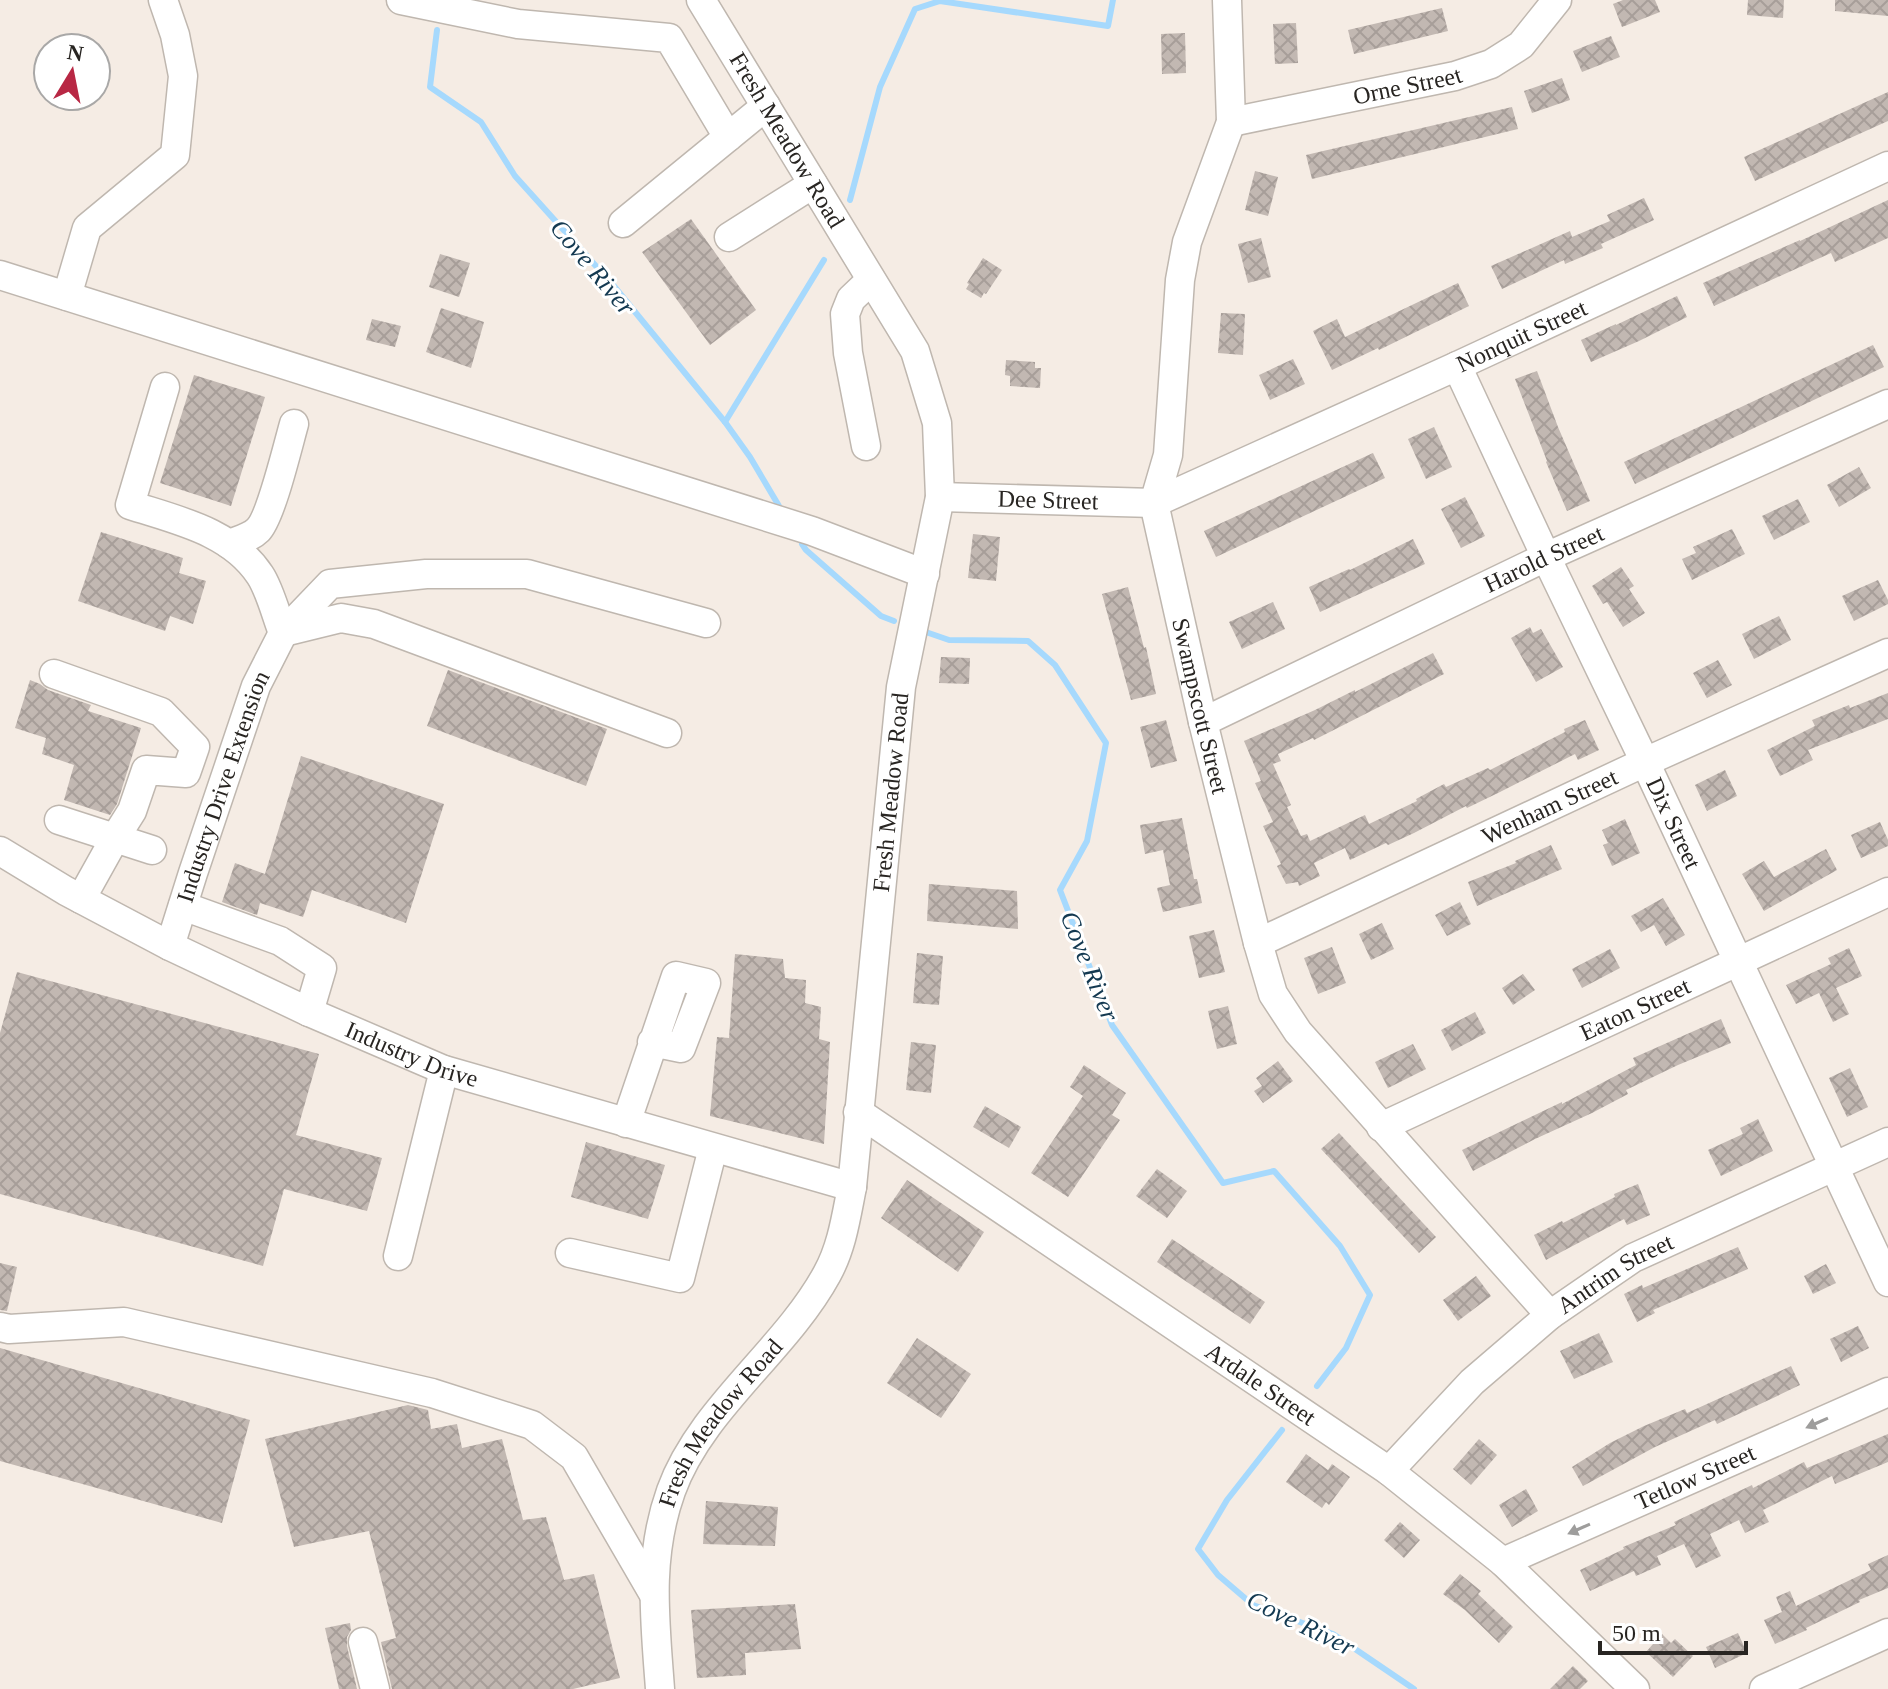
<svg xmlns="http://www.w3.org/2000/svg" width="1888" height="1689" font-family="Georgia,serif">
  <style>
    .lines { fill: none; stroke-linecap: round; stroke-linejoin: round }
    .stream { stroke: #a6d9fd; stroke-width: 6 }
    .building { fill: url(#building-cross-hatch) }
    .minor-casing { stroke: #bfb7af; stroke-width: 31 }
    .minor { stroke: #fff; stroke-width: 28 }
    .oneway { fill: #9e9d9c }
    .labels { text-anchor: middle; stroke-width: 6; stroke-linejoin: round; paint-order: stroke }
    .street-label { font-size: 24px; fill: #282522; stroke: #fff }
    .water-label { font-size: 26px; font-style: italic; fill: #133951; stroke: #fff }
  </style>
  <defs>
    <pattern id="building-cross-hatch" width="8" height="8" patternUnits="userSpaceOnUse" patternTransform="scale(2)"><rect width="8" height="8" fill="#c2b8b2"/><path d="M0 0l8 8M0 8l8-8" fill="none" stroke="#a79e99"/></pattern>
  </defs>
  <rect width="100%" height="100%" fill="#f5ece4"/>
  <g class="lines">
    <g class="stream">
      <polyline points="437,30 430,87 481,122 515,176 613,285 725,422 750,457 779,506"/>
      <polyline points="850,200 880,87 915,9 940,1 1108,26 1113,0"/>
      <polyline points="725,422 824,260"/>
      <polyline points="802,544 806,550 881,616 894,621"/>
      <polyline points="920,630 949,640 1028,641 1055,665 1106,743 1087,841 1060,890 1112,1025 1223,1183 1274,1171 1340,1246 1370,1295 1346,1348 1317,1386"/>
      <polyline points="1282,1430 1227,1500 1198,1549 1218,1575 1253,1605 1333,1634 1414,1689"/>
    </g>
  </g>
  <g class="building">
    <polygon points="1623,0 1655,0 1660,12 1622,27 1613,4"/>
    <polygon points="1748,0 1784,0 1783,18 1747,15"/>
    <polygon points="1835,0 1888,0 1888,16 1835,11"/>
    <polygon points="1442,8 1448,31 1354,54 1348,30"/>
    <polygon points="1296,23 1298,63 1275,64 1273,24"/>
    <polygon points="1185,33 1186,73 1162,74 1161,34"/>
    <polygon points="1611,36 1620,57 1582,72 1573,51"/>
    <polygon points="1562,78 1570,100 1532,113 1524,91"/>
    <polygon points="1888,92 1888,121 1755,181 1744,157"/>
    <polygon points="1512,107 1518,129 1312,179 1306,155"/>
    <polygon points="1255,171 1278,177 1268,216 1245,210"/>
    <polygon points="1644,198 1654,220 1601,244 1603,248 1565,264 1564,260 1502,289 1491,266 1570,231 1572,237 1610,221 1607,215"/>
    <polygon points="1888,200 1888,238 1835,262 1831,253 1714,306 1703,283 1800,240 1800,241"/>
    <polygon points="691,219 756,310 710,345 642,252"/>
    <polygon points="1261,238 1271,277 1248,283 1238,244"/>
    <polygon points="440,254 470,263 459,297 429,287"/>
    <polygon points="983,258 1002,270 986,294 984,293 981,298 966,289 969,284 967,283"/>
    <polygon points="1458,283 1469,306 1379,350 1378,348 1332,370 1313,331 1337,319 1345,337"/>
    <polygon points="1677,296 1687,317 1639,341 1591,362 1581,340 1616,324 1616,325"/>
    <polygon points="441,308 484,322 471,368 426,352"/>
    <polygon points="1221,313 1245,314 1243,355 1218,353"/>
    <polygon points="372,319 401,326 395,347 366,340"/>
    <polygon points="1873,345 1884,367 1635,484 1624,462"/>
    <polygon points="1293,359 1305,384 1270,400 1259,375"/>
    <polygon points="1006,360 1035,362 1035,368 1041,368 1040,388 1010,386 1010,376 1005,375"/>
    <polygon points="1537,371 1558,427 1590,501 1567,511 1546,462 1547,461 1515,379"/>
    <polygon points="194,375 265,397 231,506 160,483"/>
    <polygon points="1434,427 1452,467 1426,479 1408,439"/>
    <polygon points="1373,453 1385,478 1216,557 1204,531"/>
    <polygon points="1859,467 1871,488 1839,507 1827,485"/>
    <polygon points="1465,497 1485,536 1461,548 1441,509"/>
    <polygon points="1798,499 1810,522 1774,540 1762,516"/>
    <polygon points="1732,529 1745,554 1692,580 1682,559 1696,553 1693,547"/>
    <polygon points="101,532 183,558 179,573 206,581 193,624 170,616 165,631 78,601"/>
    <polygon points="973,534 1000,537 996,581 968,578"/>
    <polygon points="1413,539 1425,564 1320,612 1309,587 1349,569 1350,570"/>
    <polygon points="1621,567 1634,586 1629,589 1645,613 1623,627 1607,602 1603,604 1592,586"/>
    <polygon points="1878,580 1888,600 1888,604 1854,621 1842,596"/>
    <polygon points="1128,587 1144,648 1146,647 1156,694 1131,700 1102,594"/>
    <polygon points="1273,602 1285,629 1242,649 1229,622"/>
    <polygon points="1779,616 1791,640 1754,659 1742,634"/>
    <polygon points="1530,627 1533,633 1541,629 1563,667 1536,682 1511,638"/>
    <polygon points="1433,653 1444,674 1314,740 1313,738 1278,754 1281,761 1273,764 1291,805 1287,807 1301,836 1307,834 1310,841 1365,815 1369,824 1417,801 1416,799 1444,784 1446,787 1488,768 1490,770 1565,732 1564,729 1585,720 1599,750 1578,760 1575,754 1500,792 1467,808 1466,806 1414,833 1388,845 1386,843 1350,860 1345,848 1314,863 1320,876 1299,886 1298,882 1286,884 1277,866 1281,864 1263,826 1273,822 1255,783 1261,781 1244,741 1315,710 1355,690 1355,692"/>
    <polygon points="941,657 970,658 969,684 939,683"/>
    <polygon points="1718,660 1732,685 1707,698 1693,673"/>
    <polygon points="448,670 607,729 586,786 427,726"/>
    <polygon points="30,680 40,684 48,690 91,705 88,711 141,728 117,804 110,815 64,800 74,765 42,754 46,738 15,728"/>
    <polygon points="1888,693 1888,719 1808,750 1813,760 1780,776 1767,750 1815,726 1812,720 1849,705 1850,708"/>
    <polygon points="1166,720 1177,761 1151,768 1140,727"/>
    <polygon points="301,756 444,804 406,923 312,890 303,917 260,903 257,915 222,902 235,863 265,874"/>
    <polygon points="1725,770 1737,796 1707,811 1695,785"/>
    <polygon points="1182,818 1194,879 1197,879 1202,903 1163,912 1157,888 1170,885 1163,850 1145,854 1140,825"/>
    <polygon points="1625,819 1640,853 1612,866 1603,845 1608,843 1602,830"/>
    <polygon points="1880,822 1888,840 1888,846 1861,858 1851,835"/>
    <polygon points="1551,845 1562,869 1477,906 1468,882 1516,863 1515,861"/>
    <polygon points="1826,849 1837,870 1764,911 1742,874 1764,861 1774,877"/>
    <polygon points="929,884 1017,891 1018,929 927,921"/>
    <polygon points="1663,898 1685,935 1666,946 1654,925 1641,932 1631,916"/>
    <polygon points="1460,902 1471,924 1447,936 1435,915"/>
    <polygon points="1382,923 1394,949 1371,960 1359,934"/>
    <polygon points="1214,930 1225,972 1199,978 1189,936"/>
    <polygon points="1332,947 1346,983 1318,994 1304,958"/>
    <polygon points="1849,948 1862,976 1836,988 1849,1014 1833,1022 1819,993 1796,1004 1786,985 1831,964 1828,958"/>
    <polygon points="1610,949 1620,968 1582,988 1572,969"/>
    <polygon points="917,953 943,956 939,1005 913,1003"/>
    <polygon points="735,954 783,959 785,978 806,980 805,1003 821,1007 819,1039 830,1042 824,1144 710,1116 717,1037 729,1038"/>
    <polygon points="17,972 319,1054 296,1135 382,1158 367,1211 284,1189 263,1266 0,1194 0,1033"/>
    <polygon points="1523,974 1535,990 1513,1005 1502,988"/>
    <polygon points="1228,1006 1237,1044 1217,1049 1208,1011"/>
    <polygon points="1475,1012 1486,1033 1452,1051 1441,1030"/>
    <polygon points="1721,1019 1731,1043 1678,1065 1626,1090 1628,1094 1592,1113 1535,1139 1473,1171 1462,1150 1562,1102 1562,1104 1636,1065 1633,1058"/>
    <polygon points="911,1042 936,1045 931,1093 906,1090"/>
    <polygon points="1413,1044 1426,1069 1388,1088 1375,1062"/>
    <polygon points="1278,1061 1293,1081 1263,1103 1254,1091 1262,1086 1256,1078"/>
    <polygon points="1084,1065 1126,1093 1112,1115 1120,1120 1068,1197 1031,1173 1083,1096 1070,1087"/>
    <polygon points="1850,1068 1868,1107 1847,1117 1829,1078"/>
    <polygon points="985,1106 1021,1127 1009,1148 973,1127"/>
    <polygon points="1758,1119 1773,1151 1721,1176 1708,1150 1743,1134 1740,1128"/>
    <polygon points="1339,1133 1436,1237 1419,1253 1321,1149"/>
    <polygon points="586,1142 665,1165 648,1219 571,1197"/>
    <polygon points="1157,1169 1187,1191 1167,1218 1136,1196"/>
    <polygon points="907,1180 984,1232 958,1272 881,1218"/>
    <polygon points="1638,1184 1650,1215 1627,1225 1624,1219 1546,1260 1534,1235 1562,1221 1563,1223 1615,1197 1614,1194"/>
    <polygon points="1172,1239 1265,1302 1250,1324 1157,1262"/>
    <polygon points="1738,1247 1748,1269 1653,1310 1655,1313 1637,1322 1624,1294 1642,1285 1643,1288"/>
    <polygon points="0,1263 17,1267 7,1311 0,1310"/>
    <polygon points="1826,1264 1836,1283 1813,1294 1804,1276"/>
    <polygon points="1476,1276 1491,1296 1458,1321 1443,1300"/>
    <polygon points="1858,1326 1869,1348 1841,1362 1830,1339"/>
    <polygon points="1599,1333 1613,1362 1574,1379 1560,1351"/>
    <polygon points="917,1338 971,1374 941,1418 887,1383"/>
    <polygon points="0,1348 250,1420 222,1523 0,1461"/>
    <polygon points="1791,1366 1800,1385 1771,1399 1717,1424 1715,1420 1655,1447 1583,1486 1572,1467 1610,1443 1644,1426 1685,1409 1687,1413"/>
    <polygon points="408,1405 428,1410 431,1429 457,1424 462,1448 502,1439 523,1520 546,1517 564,1580 594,1574 620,1678 573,1689 392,1689 381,1642 396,1638 369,1531 294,1547 265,1439"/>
    <polygon points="1888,1434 1888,1462 1835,1484 1832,1476 1763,1510 1769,1522 1745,1533 1739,1520 1710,1534 1721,1556 1696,1568 1684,1544 1657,1556 1661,1565 1636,1576 1634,1571 1590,1591 1580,1570 1624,1549 1623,1547 1676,1525 1674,1522 1752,1485 1753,1488 1804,1462 1807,1468"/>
    <polygon points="1479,1439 1497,1455 1471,1485 1453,1469"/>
    <polygon points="1306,1454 1328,1470 1332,1464 1350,1477 1329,1505 1326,1502 1322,1508 1286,1482"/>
    <polygon points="1526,1489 1538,1511 1512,1527 1499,1505"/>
    <polygon points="706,1501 778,1507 775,1546 703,1544"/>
    <polygon points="1400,1522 1420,1540 1404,1558 1384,1540"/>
    <polygon points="1888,1555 1888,1588 1859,1600 1860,1602 1806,1628 1807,1630 1775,1644 1764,1620 1782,1612 1776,1597 1790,1591 1796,1606 1871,1570 1868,1564"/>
    <polygon points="1460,1574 1481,1591 1478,1594 1513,1627 1499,1643 1465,1610 1443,1594"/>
    <polygon points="795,1604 801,1649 745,1653 746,1675 697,1678 691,1610"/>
    <polygon points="350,1623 351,1630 347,1637 347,1646 357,1689 339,1689 325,1628"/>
    <polygon points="1738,1633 1747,1653 1715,1668 1706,1647"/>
    <polygon points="1662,1634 1671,1643 1675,1639 1693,1656 1673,1677 1646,1652"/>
    <polygon points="1573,1666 1588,1681 1580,1689 1550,1689"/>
  </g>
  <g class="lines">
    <defs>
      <g id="minor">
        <polyline points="401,0 518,24 669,38 728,137"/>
        <path id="s1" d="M1227,0L1231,122L1187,242L1180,280L1168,455L1154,503L1203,722L1258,943L1273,994L1298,1032L1550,1315"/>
        <path id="s2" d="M1231,122L1455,76L1491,64L1521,45L1557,0"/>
        <polyline points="623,223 766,106"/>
        <polyline points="729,237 813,184"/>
        <polyline points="0,275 812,531 925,574"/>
        <polyline points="67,296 87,228 175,155 183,76 175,35 163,0"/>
        <path id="s3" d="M1457,366L1546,557L1645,762L1888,1282"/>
        <path d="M165,387L130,505C176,520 231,531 260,575C270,590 276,615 283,633"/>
        <polyline points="866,446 848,353 845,314 851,299 871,280"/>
        <path id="s4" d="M940,497L1154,503L1457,366L1888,166"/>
        <path d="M229,544C239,540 250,538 258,530C271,517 288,445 294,424"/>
        <polyline points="284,632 341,618 374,624 667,733"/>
        <polyline points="54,674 161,712 195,747 186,773 146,770 132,811 115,838 81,899"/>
        <path id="s5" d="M1203,722L1546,557L1888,404"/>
        <polyline points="59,820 152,850"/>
        <path id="s6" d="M0,851L66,891L170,946L309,1012L444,1070L852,1187"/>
        <polyline points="183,906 280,941 322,968 309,1012"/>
        <path id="s7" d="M1258,943L1645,762L1888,653"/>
        <path id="s8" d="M170,946L193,873L256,686L283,633L330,584L426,574H527L706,623"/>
        <path id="s9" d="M858,1112L1389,1471L1503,1562L1635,1689"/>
        <polyline points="626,1123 676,976 706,983 681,1048 652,1042"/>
        <path id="s10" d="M1381,1127L1888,892"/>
        <polyline points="570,1253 680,1278 713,1148"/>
        <polyline points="398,1256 444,1070"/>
        <polyline points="0,1327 9,1329 124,1322 432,1393 532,1425 574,1457 653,1593"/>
        <path id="s11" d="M1389,1471L1472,1382L1550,1315L1633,1258L1888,1142"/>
        <path id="s12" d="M1503,1562L1888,1392"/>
        <polyline points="363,1642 375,1689"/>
        <path id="s13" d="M660,1689C655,1620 647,1558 671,1491C701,1408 785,1351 827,1274C842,1247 846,1217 852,1187L901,687L940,497L937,423L915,351L701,0"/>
        <polyline points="1764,1689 1888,1633"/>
      </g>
    </defs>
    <use href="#minor" class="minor-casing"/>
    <use href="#minor" class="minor"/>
  </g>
  <defs><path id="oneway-solid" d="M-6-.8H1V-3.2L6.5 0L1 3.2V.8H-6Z" transform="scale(2)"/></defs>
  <g class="oneway">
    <use href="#oneway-solid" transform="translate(1817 1423) rotate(156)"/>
    <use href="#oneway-solid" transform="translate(1579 1529) rotate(156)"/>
  </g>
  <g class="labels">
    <g class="street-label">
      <text dy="8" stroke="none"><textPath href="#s2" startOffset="180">Orne Street</textPath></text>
      <text transform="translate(787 140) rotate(59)" y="8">Fresh Meadow Road</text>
      <text dy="8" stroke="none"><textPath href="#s4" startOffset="618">Nonquit Street</textPath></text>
      <text dy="8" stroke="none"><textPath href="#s4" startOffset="108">Dee Street</textPath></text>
      <text dy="8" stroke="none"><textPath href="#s5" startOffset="378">Harold Street</textPath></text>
      <text dy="8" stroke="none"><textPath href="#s1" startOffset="722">Swampscott Street</textPath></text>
      <text dy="8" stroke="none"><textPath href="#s8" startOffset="168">Industry Drive Extension</textPath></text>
      <text dy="8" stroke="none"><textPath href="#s13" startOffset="956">Fresh Meadow Road</textPath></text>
      <text dy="8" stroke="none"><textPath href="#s7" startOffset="322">Wenham Street</textPath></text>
      <text dy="8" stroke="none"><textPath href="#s3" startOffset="506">Dix Street</textPath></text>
      <text dy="8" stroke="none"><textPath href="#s10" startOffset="280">Eaton Street</textPath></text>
      <text dy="8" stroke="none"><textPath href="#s6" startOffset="460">Industry Drive</textPath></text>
      <text dy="8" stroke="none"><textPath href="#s11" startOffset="302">Antrim Street</textPath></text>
      <text dy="8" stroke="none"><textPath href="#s9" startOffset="486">Ardale Street</textPath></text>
      <text dy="8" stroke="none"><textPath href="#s13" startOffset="284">Fresh Meadow Road</textPath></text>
      <text dy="8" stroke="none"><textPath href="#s12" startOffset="210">Tetlow Street</textPath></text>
    </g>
    <g class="water-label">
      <text transform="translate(593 267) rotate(50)" y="9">Cove River</text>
      <text transform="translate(1090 966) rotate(68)" y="9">Cove River</text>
      <text transform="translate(1301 1623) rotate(26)" y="9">Cove River</text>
    </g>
  </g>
  <g transform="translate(72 72) rotate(10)"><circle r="38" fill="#ffffff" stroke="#a9a8a7" stroke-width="2"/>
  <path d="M0-6L14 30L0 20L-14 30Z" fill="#b82744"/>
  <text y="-12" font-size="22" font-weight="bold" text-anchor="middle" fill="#282522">N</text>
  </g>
  <path d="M1600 1641v12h146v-12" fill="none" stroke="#282522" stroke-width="4"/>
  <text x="1612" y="1641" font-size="24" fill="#282522" stroke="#ffffff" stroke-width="6" paint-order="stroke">50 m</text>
</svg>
